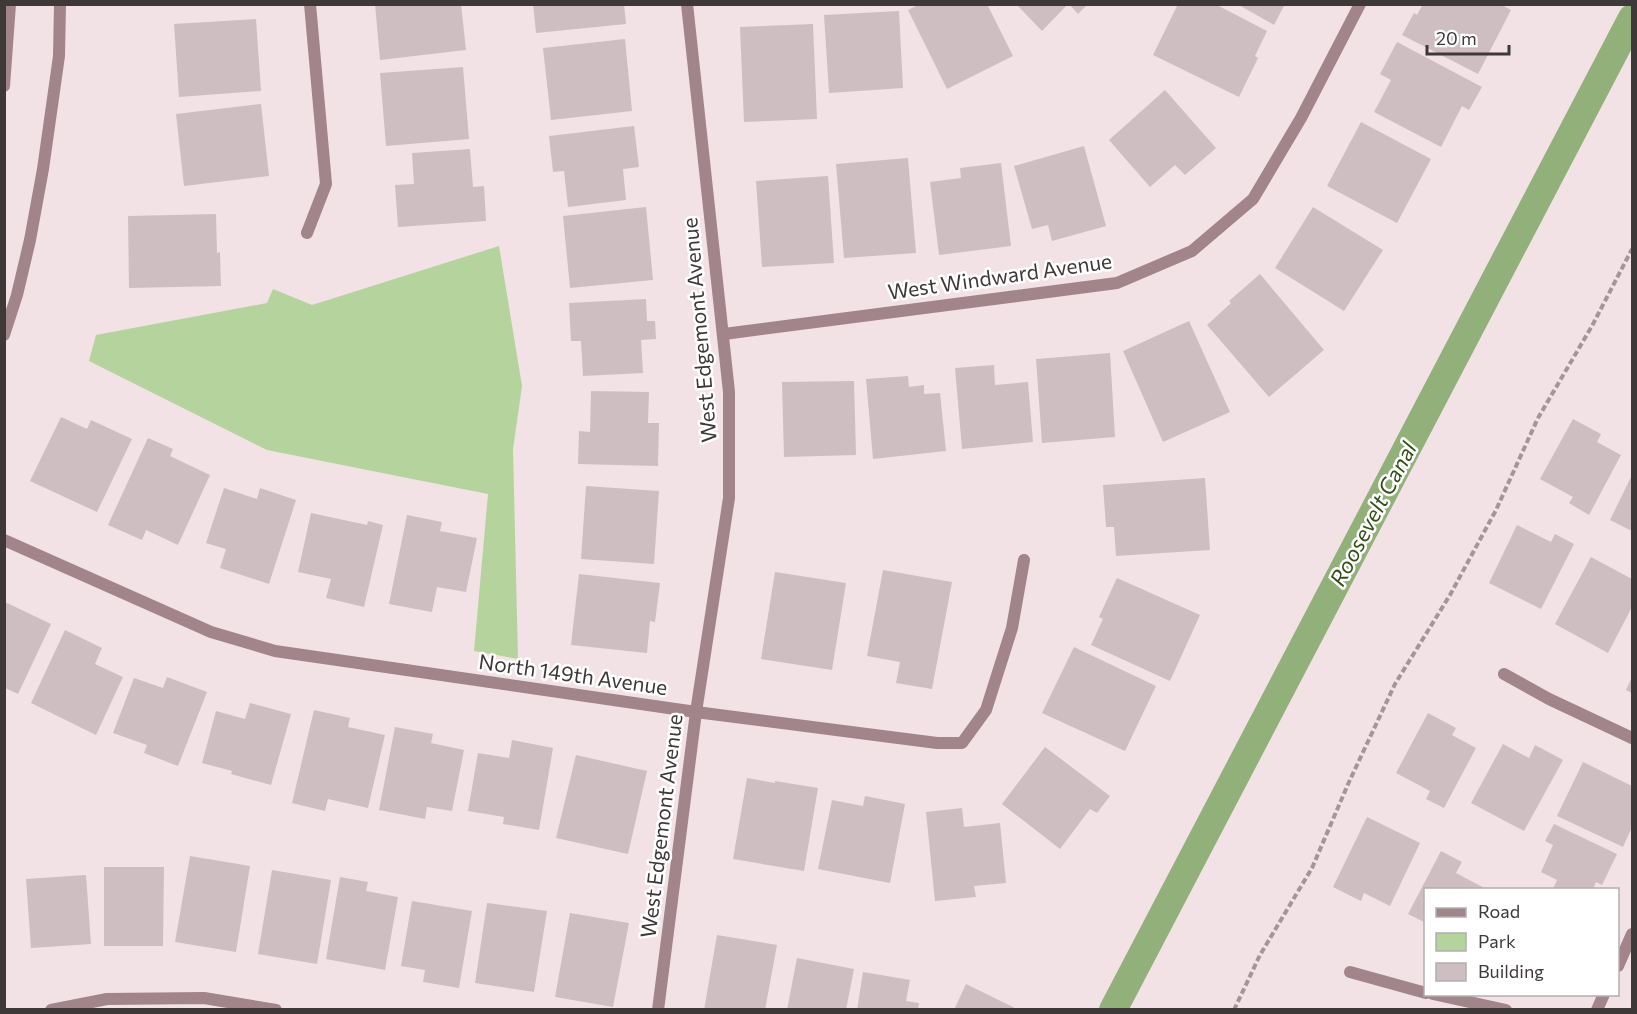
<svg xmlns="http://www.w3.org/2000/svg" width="1637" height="1014" font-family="Commissioner,sans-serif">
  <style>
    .green { fill: #b4d39d }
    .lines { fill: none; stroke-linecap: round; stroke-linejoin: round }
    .canal { stroke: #92b17a; stroke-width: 28 }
    .building { fill: #cebec2 }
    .path { stroke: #a29698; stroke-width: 4; stroke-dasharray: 6 3; stroke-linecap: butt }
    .minor { stroke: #a2848b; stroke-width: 12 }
    .tertiary { stroke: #a2848b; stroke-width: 12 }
    .labels { text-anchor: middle; stroke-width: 5; stroke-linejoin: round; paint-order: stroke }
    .street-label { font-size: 21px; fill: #3e3839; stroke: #fff }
    .water-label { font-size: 22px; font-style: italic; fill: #324f15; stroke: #fff }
  </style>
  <rect width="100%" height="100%" fill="#f2e2e5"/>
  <polygon class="green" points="499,246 522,386 513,449 518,659 474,651 488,494 267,450 89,361 96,335 267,303 273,289 312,305"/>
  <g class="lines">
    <polyline class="canal" points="1113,1010 1632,18"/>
  </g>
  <g class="building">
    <polygon points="375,4 461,4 466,50 380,60"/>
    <polygon points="533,4 624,4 626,24 536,33"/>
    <polygon points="920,4 987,4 1013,56 947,89 908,10"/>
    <polygon points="1016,4 1068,4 1042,31"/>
    <polygon points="1069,4 1088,4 1078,14"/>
    <polygon points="1178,4 1215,4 1267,31 1255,56 1258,58 1239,97 1153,55"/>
    <polygon points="1237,4 1285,4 1274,25"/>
    <polygon points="1423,4 1500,4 1511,10 1478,74 1402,35 1414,13 1417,15"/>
    <polygon points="899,11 903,88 829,93 824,15"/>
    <polygon points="256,19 261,91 179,97 174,24"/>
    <polygon points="813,24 817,119 744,122 740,27"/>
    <polygon points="625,39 632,111 551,120 543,48"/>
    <polygon points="1397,42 1482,87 1469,110 1462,106 1441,147 1374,112 1391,80 1380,74"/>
    <polygon points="463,67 469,139 386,146 380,73"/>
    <polygon points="1165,90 1216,148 1185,175 1175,165 1150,187 1109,140"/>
    <polygon points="261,104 269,176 184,186 176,114"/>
    <polygon points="1361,122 1431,159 1397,223 1327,186"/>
    <polygon points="634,126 639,167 623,169 626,200 568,207 564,171 553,172 549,136"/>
    <polygon points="1084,146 1106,226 1052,241 1048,225 1032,229 1014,166"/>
    <polygon points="470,149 473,187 484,186 486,221 398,227 395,185 414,184 412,153"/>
    <polygon points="908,158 916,253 844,258 836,164"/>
    <polygon points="1001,163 1011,246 939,255 930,182 961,178 960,168"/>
    <polygon points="828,176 834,263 762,267 756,181"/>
    <polygon points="646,207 653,280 570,288 563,216"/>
    <polygon points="1313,207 1383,250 1344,311 1275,268"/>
    <polygon points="216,214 217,253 220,252 221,286 129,288 128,216"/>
    <polygon points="1260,274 1324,350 1269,397 1207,325 1231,303 1229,301"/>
    <polygon points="646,299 647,321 655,321 656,339 641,340 643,373 583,376 581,341 571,341 569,303"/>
    <polygon points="1189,321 1230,412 1163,442 1123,351"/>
    <polygon points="1110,353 1115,437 1042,443 1036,359"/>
    <polygon points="994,365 995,385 1028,382 1033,442 962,449 955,368"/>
    <polygon points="908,376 909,387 924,385 924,394 940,393 946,451 873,459 866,379"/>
    <polygon points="854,381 856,455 784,457 782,382"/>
    <polygon points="591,391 649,392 648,423 659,423 658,466 578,464 579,431 590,432"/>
    <polygon points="61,417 87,429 91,420 132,439 97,512 30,481"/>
    <polygon points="1573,419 1601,434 1597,442 1621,455 1589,515 1569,503 1573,497 1540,479"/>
    <polygon points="148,438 173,449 170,456 210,475 178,545 146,530 142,540 108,525"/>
    <polygon points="1632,475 1632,531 1610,520"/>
    <polygon points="1205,478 1210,550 1116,556 1114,527 1106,527 1103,485"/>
    <polygon points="586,486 659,491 654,564 581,559"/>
    <polygon points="224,488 257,499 260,488 296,500 269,584 220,568 226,549 206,543"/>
    <polygon points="311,513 367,525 368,521 383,525 364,607 326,598 331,579 298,572"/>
    <polygon points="407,515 442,522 440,531 477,538 466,592 437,587 432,612 389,604"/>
    <polygon points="1517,525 1551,542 1555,534 1574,544 1541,609 1489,583"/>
    <polygon points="1591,557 1632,579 1632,607 1608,653 1555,624"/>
    <polygon points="883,570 952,582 932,689 896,683 900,662 867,656"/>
    <polygon points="775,572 846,583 832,670 761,659"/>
    <polygon points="579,574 660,583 655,622 650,621 647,653 571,645"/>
    <polygon points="1117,578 1200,615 1170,681 1091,645 1103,619 1099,617"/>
    <polygon points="5,602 51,624 18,694 5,688"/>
    <polygon points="65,630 102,648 95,664 123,677 96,735 31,703"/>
    <polygon points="1074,647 1156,686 1125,751 1042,713"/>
    <polygon points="167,677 207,692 178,766 144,753 147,745 113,733 134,678 163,688"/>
    <polygon points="1632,677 1632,693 1626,690"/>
    <polygon points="250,703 291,714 271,785 231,774 232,771 202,763 216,711 245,719"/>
    <polygon points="314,710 350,718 348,727 385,735 368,808 328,799 325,811 292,803"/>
    <polygon points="1428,713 1456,728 1452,735 1476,748 1444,808 1426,799 1430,791 1396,773"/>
    <polygon points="395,727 433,734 431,743 464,750 452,811 427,807 425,819 379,810"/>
    <polygon points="512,740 553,748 539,830 503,824 504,817 468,811 478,753 509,758"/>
    <polygon points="1503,744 1529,758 1535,745 1563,760 1524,831 1471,803"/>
    <polygon points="1045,747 1110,796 1097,813 1090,809 1060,849 1002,804"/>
    <polygon points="576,755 647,771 628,854 556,838"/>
    <polygon points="1583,762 1632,786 1632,827 1623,847 1557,816"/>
    <polygon points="747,778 775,783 775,781 818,788 804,871 733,859"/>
    <polygon points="865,796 905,804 890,883 818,869 832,800 863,806"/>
    <polygon points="962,808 964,827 1000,823 1006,883 974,886 976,897 935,901 926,812"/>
    <polygon points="1367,817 1420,843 1390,906 1364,893 1361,901 1333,887"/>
    <polygon points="1554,824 1617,854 1602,885 1596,882 1593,890 1553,889 1557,880 1541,872 1553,845 1545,841"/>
    <polygon points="1441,851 1462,862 1456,873 1488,890 1426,890 1426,923 1408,914"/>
    <polygon points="190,856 250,866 236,952 175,942"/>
    <polygon points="104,867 164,867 163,946 104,946"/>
    <polygon points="272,870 331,880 317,964 258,954"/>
    <polygon points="86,875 91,944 31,948 26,879"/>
    <polygon points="340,877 368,882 366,891 398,897 385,970 326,959"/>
    <polygon points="412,901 472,911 459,988 423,982 425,970 401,966"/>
    <polygon points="487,903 547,911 534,992 475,983"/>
    <polygon points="570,913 629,923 613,1007 555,997"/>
    <polygon points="717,935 777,945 765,1010 704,1010"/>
    <polygon points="797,958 854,969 846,1010 787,1010"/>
    <polygon points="863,972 910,980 906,1001 919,1003 918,1010 857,1010"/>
    <polygon points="966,984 1019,1010 954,1010"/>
  </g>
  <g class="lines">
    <polyline class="path" points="1234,1010 1260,955 1312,868 1349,782 1395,684 1450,595 1496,510 1538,418 1592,326 1632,249"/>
    <g class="minor">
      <polyline points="307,233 326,184 310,4"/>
      <polyline points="724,334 1117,283 1192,251 1253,199 1301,118 1360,4"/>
      <polyline points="4,540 211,632 275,651 696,712 937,743 962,743 986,710 1012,628 1024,560"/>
      <polyline points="1504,674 1549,699 1632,738"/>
      <polyline points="1618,966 1632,934"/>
      <polyline points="1350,972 1426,993"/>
      <polyline points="1433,994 1506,1010"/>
      <polyline points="51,1010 107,999 204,998 276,1010"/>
      <polyline points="658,1010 696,712 729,498 729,392 687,4"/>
      <polyline points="1597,1010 1604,994"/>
    </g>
    <g class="tertiary">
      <polyline points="4,86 10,4"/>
      <polyline points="4,335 17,295 30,240 43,169 59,56 60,4"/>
    </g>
  </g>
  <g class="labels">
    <g class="street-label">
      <text transform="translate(1000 277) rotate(-8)" y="7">West Windward Avenue</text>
      <text transform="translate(700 330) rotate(-95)" y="7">West Edgemont Avenue</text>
      <text transform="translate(573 675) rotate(8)" y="7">North 149th Avenue</text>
      <text transform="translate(662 826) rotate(-83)" y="7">West Edgemont Avenue</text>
    </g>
    <g class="water-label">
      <text transform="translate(1373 514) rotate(-62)" y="8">Roosevelt Canal</text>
    </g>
  </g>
  <rect width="1637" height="1014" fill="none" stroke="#3e3839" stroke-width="12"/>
  <rect x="1424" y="888" width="195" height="108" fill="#ffffff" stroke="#b2afb0" stroke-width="1.5"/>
  <rect x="1436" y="908" width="30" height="9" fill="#a2848b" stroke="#b2afb0" stroke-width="1.5"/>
  <text x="1478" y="918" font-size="18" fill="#3e3839">Road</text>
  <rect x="1436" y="933" width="30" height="18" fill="#b4d39d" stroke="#b2afb0" stroke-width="1.5"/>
  <text x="1478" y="948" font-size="18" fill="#3e3839">Park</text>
  <rect x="1436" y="963" width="30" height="18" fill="#cebec2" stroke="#b2afb0" stroke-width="1.5"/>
  <text x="1478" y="978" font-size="18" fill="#3e3839">Building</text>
  <path d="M1427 45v9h82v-9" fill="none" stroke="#3e3839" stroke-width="3"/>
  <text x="1436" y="45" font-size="18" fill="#3e3839" stroke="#ffffff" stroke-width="4.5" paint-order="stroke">20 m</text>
</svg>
